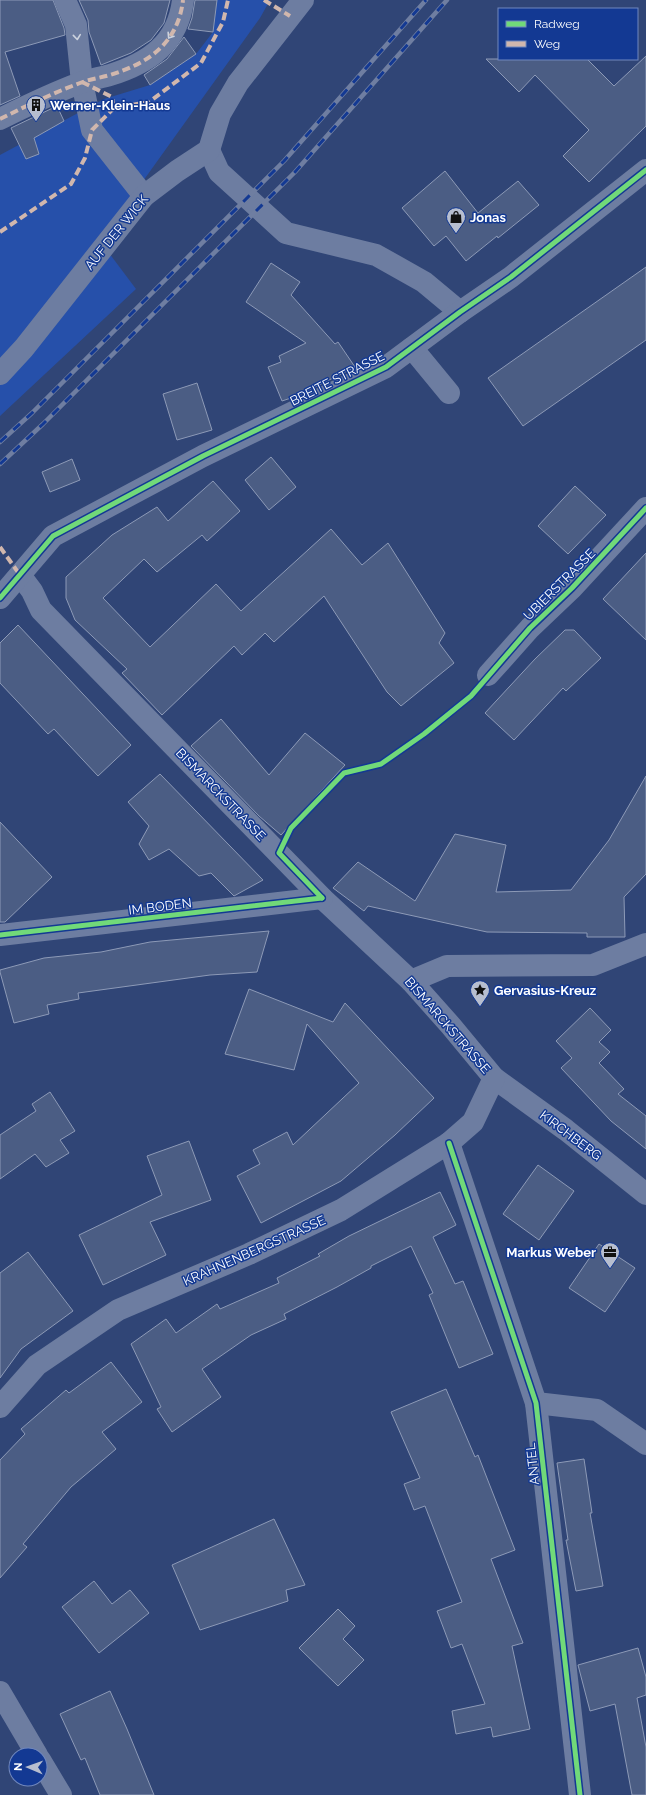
<svg xmlns="http://www.w3.org/2000/svg" width="646" height="1795" font-family="Raleway,sans-serif">
  <style>
    .green { fill: #2650aa }
    .building { fill: #4b5d84; stroke: #8d9ab7 }
    .lines { fill: none; stroke-linecap: round; stroke-linejoin: round }
    .minor { stroke: #6d7da1; stroke-width: 22 }
    .rail-casing { stroke: #6f7ea1; stroke-width: 4.5 }
    .rail { stroke: #133993; stroke-width: 3; stroke-dasharray: 9; stroke-linecap: butt }
    .quiet { stroke: #d1b7ad; stroke-width: 4; stroke-dasharray: 8 4; stroke-linecap: butt }
    .cycleway-casing { stroke: #133993; stroke-width: 8 }
    .cycleway { stroke: #71d979; stroke-width: 5 }
    .oneway { stroke: #ccd2de }
    .labels { text-anchor: middle; stroke-width: 3; stroke-linejoin: round; paint-order: stroke }
    .poi-label { font-size: 13px; font-weight: bold; fill: #fff; stroke: #133993; text-anchor: start }
    .street-label { font-size: 13px; fill: #fff; stroke: #133993 }
  </style>
  <rect width="100%" height="100%" fill="#304576"/>
  <polygon class="green" points="217,0 270,0 260,18 100,241 136,289 0,416 0,155 104,99 150,85 196,54 213,32"/>
  <g class="building">
    <polygon points="0,0 53,0 64,28 65,35 5,52 20,96 0,105"/>
    <polygon points="79,0 170,0 164,23 151,40 131,53 101,65 89,32 88,20"/>
    <polygon points="195,0 217,0 213,32 188,29 192,18"/>
    <polygon points="184,37 196,54 150,85 144,75 167,59"/>
    <polygon points="646,56 646,126 589,182 563,156 589,130 535,75 519,92 486,59 587,59 614,86"/>
    <polygon points="57,106 64,121 34,138 39,154 26,159 11,128"/>
    <polygon points="445,171 478,213 518,181 539,205 498,238 497,236 466,261 446,236 434,246 402,208"/>
    <polygon points="271,263 300,282 291,295 335,344 338,342 355,367 297,396 282,401 268,367 281,362 279,356 306,343 246,302"/>
    <polygon points="646,267 646,340 523,426 488,378"/>
    <polygon points="197,383 212,430 177,440 163,394"/>
    <polygon points="271,457 296,487 269,510 245,480"/>
    <polygon points="72,459 80,480 50,492 42,472"/>
    <polygon points="213,481 240,511 207,541 202,535 157,572 144,559 103,598 150,647 216,584 241,611 331,529 362,565 388,543 445,633 439,643 454,663 401,706 387,692 324,596 274,642 265,633 242,655 234,646 162,715 122,673 127,669 75,620 66,598 66,577 112,535 157,507 168,521"/>
    <polygon points="575,486 606,515 568,554 538,526"/>
    <polygon points="646,553 646,640 603,599"/>
    <polygon points="18,625 131,745 98,776 54,729 48,734 0,683 0,643"/>
    <polygon points="565,630 574,630 601,658 566,691 563,688 514,740 485,713 535,659"/>
    <polygon points="221,719 269,775 305,733 345,765 281,835 259,816 191,746"/>
    <polygon points="160,774 263,880 234,896 211,873 199,876 169,849 149,860 139,844 149,826 128,802"/>
    <polygon points="646,776 646,874 624,897 625,937 587,937 587,933 487,932 368,906 364,911 333,888 358,862 415,901 455,834 506,845 496,892 571,890 609,840"/>
    <polygon points="0,822 52,877 5,922 0,922"/>
    <polygon points="269,931 257,972 210,975 78,993 79,999 47,1005 49,1014 14,1023 0,972 0,970 44,958 101,952 150,942"/>
    <polygon points="249,989 333,1022 345,1003 434,1098 395,1135 341,1181 261,1223 237,1176 260,1164 253,1150 287,1132 293,1145 359,1083 307,1024 294,1070 225,1054"/>
    <polygon points="590,1008 611,1030 599,1042 610,1052 599,1063 624,1089 618,1094 646,1116 646,1149 611,1121 561,1068 572,1058 556,1041"/>
    <polygon points="50,1092 75,1131 60,1140 69,1153 46,1167 35,1154 0,1179 0,1135 36,1111 32,1104"/>
    <polygon points="189,1141 211,1200 150,1222 166,1255 103,1285 79,1235 162,1195 147,1156"/>
    <polygon points="538,1165 574,1191 539,1240 503,1214"/>
    <polygon points="440,1192 456,1225 433,1237 455,1284 463,1281 493,1354 459,1368 429,1295 433,1293 411,1246 371,1266 371,1268 337,1287 284,1314 286,1319 251,1335 202,1369 221,1397 172,1432 157,1409 161,1407 131,1344 166,1319 176,1333 217,1304 220,1309 279,1283 277,1278 320,1256 318,1254 349,1236"/>
    <polygon points="599,1244 635,1268 605,1312 569,1288"/>
    <polygon points="28,1252 73,1311 21,1349 0,1378 0,1273"/>
    <polygon points="111,1362 142,1402 102,1432 116,1449 71,1487 23,1544 27,1547 0,1578 0,1460 25,1434 21,1429 66,1390 69,1393"/>
    <polygon points="446,1389 475,1457 478,1455 515,1550 491,1559 523,1643 512,1646 530,1729 493,1737 491,1727 456,1734 452,1711 485,1704 462,1644 451,1648 437,1611 462,1602 425,1506 414,1510 404,1484 420,1478 391,1412"/>
    <polygon points="584,1459 592,1513 590,1513 603,1586 576,1591 566,1540 568,1540 557,1463"/>
    <polygon points="274,1519 305,1585 286,1590 288,1601 200,1630 172,1565"/>
    <polygon points="94,1581 112,1604 130,1590 149,1613 99,1653 62,1607"/>
    <polygon points="338,1609 355,1626 343,1639 364,1660 338,1686 299,1648"/>
    <polygon points="638,1648 646,1677 646,1695 637,1698 646,1747 646,1795 632,1795 615,1704 590,1711 578,1665"/>
    <polygon points="110,1691 127,1729 154,1795 100,1795 85,1758 81,1760 60,1714"/>
  </g>
  <g class="lines">
    <g class="minor">
      <polyline points="65,0 76,25 82,82 92,130 144,196"/>
      <path d="M0,119C26,106 53,93 80,83C90,79 100,78 110,75C149,63 178,43 183,0"/>
      <polyline points="209,150 219,172 286,233 376,255 424,282 460,312"/>
      <polyline points="412,348 449,393"/>
      <polyline points="0,374 24,348 144,196 177,171 209,150 220,114 238,83 303,0"/>
      <polyline points="20,575 32,591 41,610 322,898 411,981 451,1026 494,1078 566,1130 646,1194"/>
      <polyline points="0,598 53,536 203,456 386,367 460,312 511,277 646,170"/>
      <polyline points="488,675 530,628 572,588 646,508"/>
      <polyline points="0,935 322,898"/>
      <polyline points="411,981 447,966 593,965 646,944"/>
      <polyline points="449,1143 536,1403 580,1795"/>
      <polyline points="536,1403 597,1410 646,1444"/>
      <polyline points="0,1407 37,1365 118,1310 249,1254 341,1210 449,1143 473,1122 494,1078"/>
      <polyline points="0,1692 37,1755"/>
      <polyline points="40,1760 61,1795"/>
    </g>
    <defs>
      <g id="rail">
        <polyline points="0,442 32,413 284,161 426,0"/>
        <polyline points="0,464 43,424 295,172 447,0"/>
      </g>
    </defs>
    <use href="#rail" class="rail-casing"/>
    <use href="#rail" class="rail"/>
    <g class="quiet">
      <polyline points="264,0 290,16"/>
      <polyline points="82,82 112,97 114,108"/>
      <path d="M0,119C26,106 53,93 80,83C90,79 100,78 110,75C149,63 178,43 183,0"/>
      <polyline points="0,232 71,184 85,158 92,130 114,108 149,102 201,63 223,22 228,0"/>
      <polyline points="0,547 20,575"/>
    </g>
    <defs>
      <g id="cycleway">
        <polyline points="0,598 53,536 203,456 386,367 460,312 511,277 646,170"/>
        <polyline points="322,898 279,853 291,828 344,773 381,764 424,734 471,696 530,628 572,588 646,508"/>
        <polyline points="0,935 322,898"/>
        <polyline points="449,1143 536,1403 580,1795"/>
      </g>
    </defs>
    <use href="#cycleway" class="cycleway-casing"/>
    <use href="#cycleway" class="cycleway"/>
  </g>
  <defs><path id="oneway-chevron" d="M-2-3.5L2.5 0L-2 3.5" fill="none" stroke-width="1.6" stroke-linecap="round" stroke-linejoin="round"/></defs>
  <g class="oneway">
    <use href="#oneway-chevron" transform="translate(170 36) rotate(123)"/>
    <use href="#oneway-chevron" transform="translate(77 37) rotate(84)"/>
  </g>
  <defs>
    <symbol id="building-pin" viewBox="-11 -11 22 30"><path d="M0 17L-7.5 6A9.5 9.5 0 1 1 7.5 6Z" fill="#b7becf" stroke="#133993"/><path d="M-4-6H4V6H1V3H-1V6H-4ZM-2.5-4.3h1.7v1.8h-1.7ZM.8-4.3h1.7v1.8H.8ZM-2.5-1h1.7V.8h-1.7ZM.8-1h1.7V.8H.8Z" fill="#111"/></symbol>
    <symbol id="shop-pin" viewBox="-11 -11 22 30"><path d="M0 17L-7.5 6A9.5 9.5 0 1 1 7.5 6Z" fill="#b7becf" stroke="#133993"/><path d="M-5-2.5h2.3a2.7 3.5 0 0 1 5.4 0H5L5.5 6h-11ZM-1.5-2.5h3a1.5 2.3 0 0 0-3 0Z" fill="#111"/></symbol>
    <symbol id="sight-pin" viewBox="-11 -11 22 30"><path d="M0 17L-7.5 6A9.5 9.5 0 1 1 7.5 6Z" fill="#b7becf" stroke="#133993"/><path d="M0-6L1.8-2.2L6-1.7L2.9 1.2L3.7 5.4L0 3.3L-3.7 5.4L-2.9 1.2L-6-1.7L-1.8-2.2Z" fill="#111"/></symbol>
    <symbol id="office-pin" viewBox="-11 -11 22 30"><path d="M0 17L-7.5 6A9.5 9.5 0 1 1 7.5 6Z" fill="#b7becf" stroke="#133993"/><path d="M-6-3h4V-5.5h4V-3h4V5H-6ZM-1-4.5V-3h2v-1.5ZM-6 0V1H6V0Z" fill="#111"/></symbol>
  </defs>
  <g fill-rule="evenodd">
    <use href="#building-pin" x="25" y="94" width="22" height="30"/>
    <use href="#shop-pin" x="445" y="206" width="22" height="30"/>
    <use href="#sight-pin" x="469" y="979" width="22" height="30"/>
    <use href="#office-pin" x="599" y="1241" width="22" height="30"/>
  </g>
  <g class="labels">
    <g class="poi-label">
      <text x="50" y="110">Werner-Klein-Haus</text>
      <text x="470" y="222">Jonas</text>
      <text x="494" y="995">Gervasius-Kreuz</text>
      <text x="596" y="1257" text-anchor="end">Markus Weber</text>
    </g>
    <g class="street-label">
      <text transform="translate(116 232) rotate(-51)" y="5">AUF DER WICK</text>
      <text transform="translate(337 378) rotate(-27)" y="5">BREITE STRASSE</text>
      <text transform="translate(559 584) rotate(-45)" y="5">UBIERSTRASSE</text>
      <text transform="translate(221 794) rotate(46)" y="5">BISMARCKSTRASSE</text>
      <text transform="translate(160 906) rotate(-7)" y="5">IM BODEN</text>
      <text transform="translate(448 1025) rotate(49)" y="5">BISMARCKSTRASSE</text>
      <text transform="translate(571 1135) rotate(37)" y="5">KIRCHBERG</text>
      <text transform="translate(254 1250) rotate(-24)" y="5">KRAHNENBERGSTRASSE</text>
      <text transform="translate(532 1464) rotate(-96)" y="5">ANTEL</text>
    </g>
  </g>
  <rect x="498" y="8" width="140" height="52" fill="#133993" stroke="#7188be"/>
  <rect x="506" y="21" width="20" height="6" fill="#71d979" stroke="#7188be"/>
  <text x="534" y="28" font-size="12" fill="#ffffff">Radweg</text>
  <rect x="506" y="41" width="20" height="6" fill="#d1b7ad" stroke="#7188be"/>
  <text x="534" y="48" font-size="12" fill="#ffffff">Weg</text>
  <g transform="translate(28 1767) rotate(272)"><circle r="19" fill="#133993" stroke="#7188be"/>
  <path d="M0-3L7 15L0 10L-7 15Z" fill="#b7becf"/>
  <text y="-6" font-size="11" font-weight="bold" text-anchor="middle" fill="#ffffff">N</text>
  </g>
</svg>
